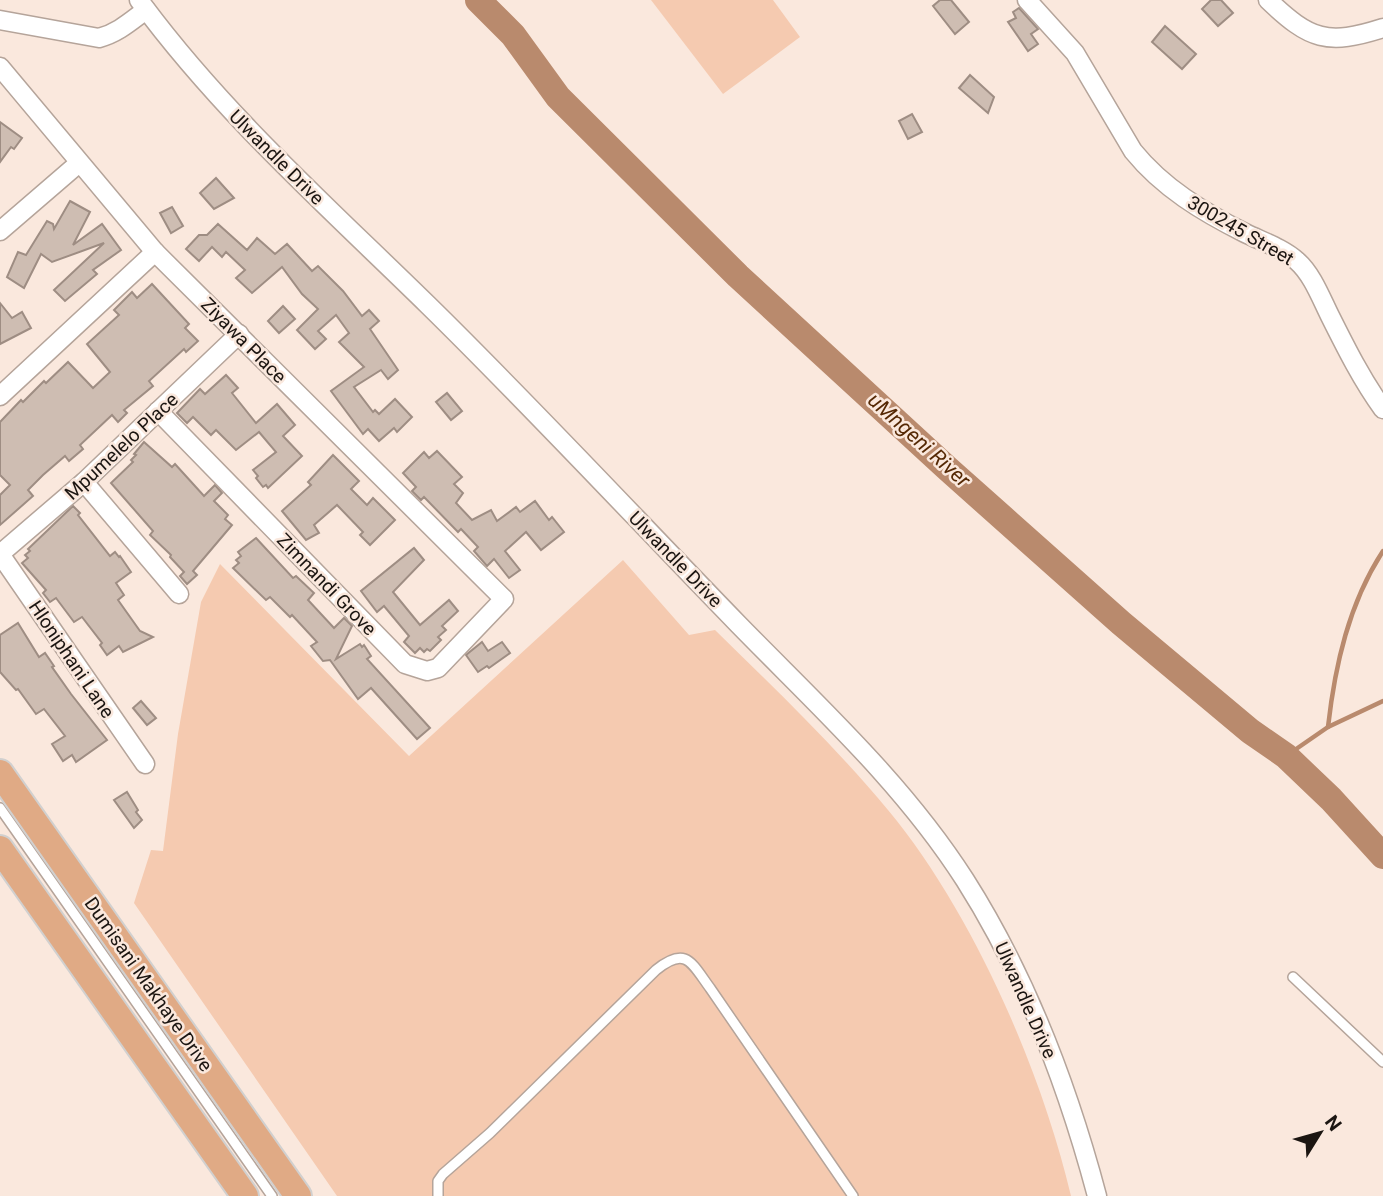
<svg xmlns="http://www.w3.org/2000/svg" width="1383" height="1196" font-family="Roboto,sans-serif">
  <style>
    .green { fill: #f5cab0 }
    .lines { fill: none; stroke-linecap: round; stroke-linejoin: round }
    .stream { stroke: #b98a6d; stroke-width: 4.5 }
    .river { stroke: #b98a6d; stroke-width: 26 }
    .building { fill: #cebdb2; stroke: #9e8d83; stroke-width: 2 }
    .lane-casing { stroke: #b5a49a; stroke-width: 12 }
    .street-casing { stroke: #b5a49a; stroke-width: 21 }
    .primary-casing { stroke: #d1d0cf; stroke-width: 30 }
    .lane { stroke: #fff; stroke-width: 9 }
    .street { stroke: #fff; stroke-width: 18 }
    .primary { stroke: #e0aa85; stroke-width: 26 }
    .labels { text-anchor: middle; stroke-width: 5; stroke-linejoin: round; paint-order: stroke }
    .street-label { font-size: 19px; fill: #1b1511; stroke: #fae8dd }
    .water-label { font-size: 21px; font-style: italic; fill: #552804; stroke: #fae8dd }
  </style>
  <rect width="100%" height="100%" fill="#fae8dd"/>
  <g class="green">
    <polygon points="651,0 773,0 800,37 723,94"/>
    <path d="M623,560L689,635L715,630C774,688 835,746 888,810C972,911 1041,1069 1071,1196H337L134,903L151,850L163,851L178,734L201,602L220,564L409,756Z"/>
  </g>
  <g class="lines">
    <g class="stream">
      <path d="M1328,727C1335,665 1349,603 1383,551"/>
      <polyline points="1286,756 1328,727 1383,701"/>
    </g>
    <polyline class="river" points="478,0 513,35 558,97 738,276 948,469 1121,623 1250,731 1286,756 1331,799 1383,856"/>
  </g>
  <g class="building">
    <polygon points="940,0 951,0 969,22 955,34 933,6"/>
    <polygon points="1211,0 1221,0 1233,13 1218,26 1202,9"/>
    <polygon points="1019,8 1038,29 1031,34 1038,44 1028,51 1008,22 1016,18 1013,12"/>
    <polygon points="1165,26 1196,54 1182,69 1152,42"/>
    <polygon points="970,75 994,97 988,113 959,88"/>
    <polygon points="912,114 922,132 908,139 899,121"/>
    <polygon points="0,122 22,138 14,149 11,147 0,162"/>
    <polygon points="216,178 234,198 214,209 200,193"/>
    <polygon points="70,201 90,212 73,245 102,224 121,250 93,270 97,274 65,301 54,290 104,243 52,262 41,254 24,288 7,277 18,252 26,255 47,221 53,224 54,229"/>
    <polygon points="172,207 183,226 171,233 160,213"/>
    <polygon points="218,224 247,250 257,238 275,254 287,244 312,271 318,266 343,291 362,316 369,310 379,321 370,329 398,370 388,379 381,370 354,387 373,412 375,410 379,414 395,399 412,417 397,432 394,428 379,441 368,429 363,434 331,391 364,367 339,342 349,333 336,315 318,331 326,339 315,349 297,330 318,309 302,294 282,267 252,293 236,278 245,270 226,252 222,257 212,247 199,261 186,249 199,235 207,235"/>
    <polygon points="152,284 189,324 185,328 198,341 186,352 184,349 149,381 153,386 124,410 127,413 118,422 112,415 80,445 83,449 69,461 65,456 43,475 28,490 33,496 0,525 0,495 10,485 0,475 0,422 21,400 23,402 44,381 46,383 68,362 93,388 110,372 87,344 119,315 114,310 132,292 137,298"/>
    <polygon points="0,303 12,318 22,312 31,328 0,344"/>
    <polygon points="283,306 295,319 279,333 268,321"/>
    <polygon points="226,375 238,388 232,393 256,423 277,404 295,425 283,436 302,456 268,488 266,485 263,487 256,478 258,476 253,470 276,452 259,432 236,450 216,430 211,435 193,417 187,423 177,413 200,389 205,394"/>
    <polygon points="447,393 462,411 451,420 436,402"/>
    <polygon points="144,442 172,467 175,464 204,496 215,485 222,493 214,501 228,515 225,519 232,525 193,571 197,575 187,584 180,576 184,572 170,557 171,555 150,535 153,531 111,483 133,462 131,460 136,455 134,454"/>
    <polygon points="437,451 462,477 454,484 463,493 456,503 472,520 491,510 497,521 516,507 520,512 535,501 549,520 552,517 564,532 541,550 526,532 505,551 520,570 509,578 494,559 487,566 474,551 478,547 461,529 458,532 424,497 421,500 412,491 416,487 403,473 424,452 429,458"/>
    <polygon points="333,455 359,481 351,489 367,505 373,498 395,520 370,545 360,535 363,532 337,505 314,525 319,533 306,540 282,511 311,485 308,482"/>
    <polygon points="73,506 80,513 78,515 110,556 115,552 119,557 120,556 131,572 116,583 124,595 118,600 140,631 153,637 123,652 119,646 107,655 100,645 102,643 82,617 74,622 56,598 50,602 43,593 46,590 22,563 28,558 25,555 30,551 28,549"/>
    <polygon points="256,538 293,578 296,576 314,593 308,600 334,628 344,618 352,626 336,659 360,644 362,647 364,645 371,656 367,659 430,728 417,739 371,688 358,699 330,660 323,661 311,646 317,642 292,615 290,617 270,597 266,600 233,568 239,563 236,560 241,556 238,552"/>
    <polygon points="414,548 424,560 393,592 420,625 449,600 458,611 442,626 446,630 438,637 441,640 430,651 427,649 424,652 420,648 415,653 404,642 409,636 384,606 377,612 361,591"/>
    <polygon points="18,623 39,657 45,653 54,666 52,667 71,694 107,740 76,762 72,755 63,761 52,744 65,736 44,709 36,714 18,689 16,690 0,672 0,635"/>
    <polygon points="482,642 488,651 502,642 510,653 489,668 487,666 478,672 466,655"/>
    <polygon points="141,701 156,718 147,725 133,708"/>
    <polygon points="127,792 138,810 136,812 142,820 134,828 114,800"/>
  </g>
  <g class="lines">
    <defs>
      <g id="lane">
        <polyline points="0,808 272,1196"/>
        <polyline points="1293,977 1383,1062"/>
        <path d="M438,1196V1181L443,1174L490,1133L656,970C686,946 691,962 710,988L853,1196"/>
      </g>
      <g id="street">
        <path d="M139,0C222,113 328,207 428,305C534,409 635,518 738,624C818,706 903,783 965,880C1026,976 1068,1087 1097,1196"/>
        <path d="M1027,0L1075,53L1133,151C1163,188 1203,212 1245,233C1261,241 1283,248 1297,261C1312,274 1321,298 1330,316C1346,348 1362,380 1383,409"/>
        <path d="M1268,0C1310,40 1327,46 1383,28"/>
        <path d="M0,20L99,38C118,33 131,21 146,10"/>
        <polyline points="0,67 155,252 504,599 438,668 427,671 405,664 158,411"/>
        <polyline points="0,231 79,163"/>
        <polyline points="0,396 155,252"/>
        <polyline points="84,482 179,594"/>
        <polyline points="0,554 84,482 239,334"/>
        <polyline points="0,554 145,764"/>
      </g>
      <g id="primary">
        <polyline points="0,773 298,1196"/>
        <polyline points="0,849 245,1196"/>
      </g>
    </defs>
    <use href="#lane" class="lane-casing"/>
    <use href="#street" class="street-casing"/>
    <use href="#primary" class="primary-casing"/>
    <use href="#lane" class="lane"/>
    <use href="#street" class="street"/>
    <use href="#primary" class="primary"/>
  </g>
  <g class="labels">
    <g class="street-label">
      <text transform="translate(277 157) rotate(45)" y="7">Ulwandle Drive</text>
      <text transform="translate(1241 230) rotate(30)" y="7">300245 Street</text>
      <text transform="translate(244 340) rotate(45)" y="7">Ziyawa Place</text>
      <text transform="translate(121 446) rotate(-43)" y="7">Mpumelelo Place</text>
      <text transform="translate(676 559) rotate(46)" y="7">Ulwandle Drive</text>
      <text transform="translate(327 584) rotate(46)" y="7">Zimnandi Grove</text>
      <text transform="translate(72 659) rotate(56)" y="7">Hloniphani Lane</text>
      <text transform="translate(149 984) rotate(55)" y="7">Dumisani Makhaye Drive</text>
      <text transform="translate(1026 1000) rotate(66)" y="7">Ulwandle Drive</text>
    </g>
    <g class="water-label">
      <text transform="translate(919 440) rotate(42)" y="7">uMngeni River</text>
    </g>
  </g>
  <g transform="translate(1320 1133) rotate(53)" stroke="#fae8dd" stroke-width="5" paint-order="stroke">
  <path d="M0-5L12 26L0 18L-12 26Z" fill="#1b1511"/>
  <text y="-10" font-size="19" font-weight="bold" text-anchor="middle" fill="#1b1511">N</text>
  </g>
</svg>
